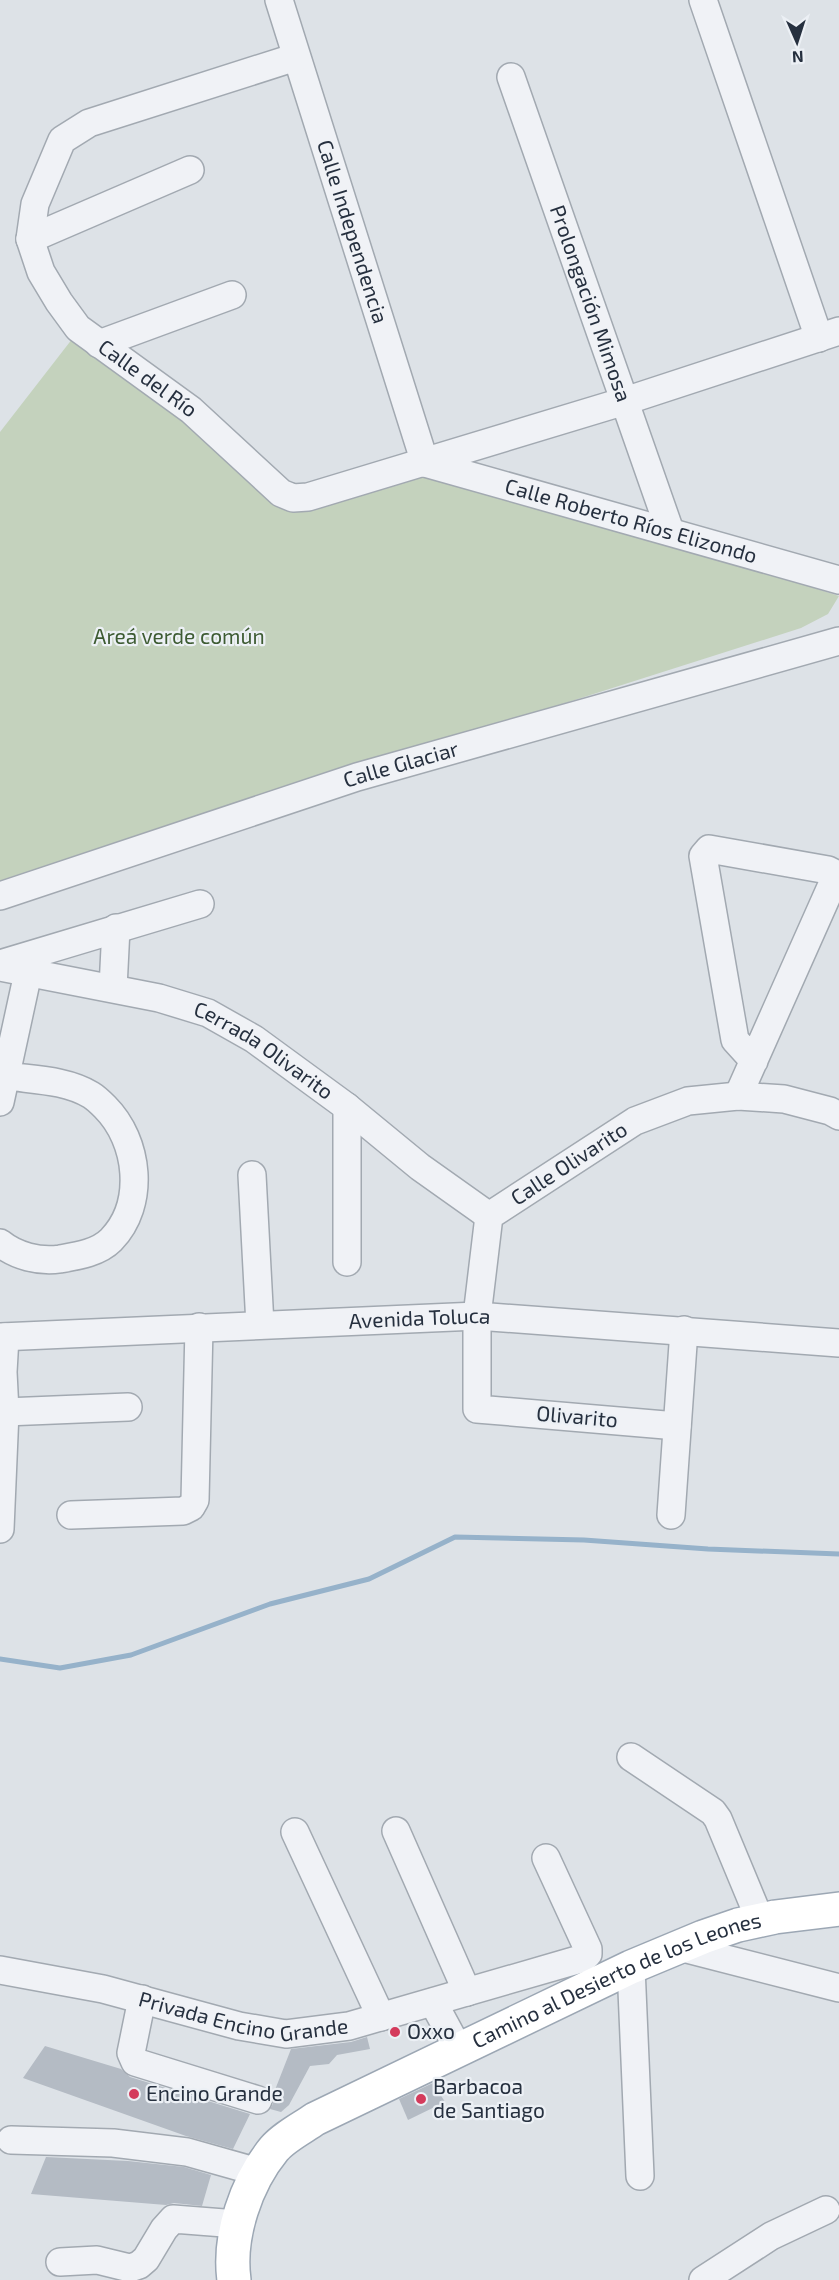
<svg xmlns="http://www.w3.org/2000/svg" width="839" height="2280" font-family="'Exo 2',sans-serif">
  <style>
    .green { fill: #c4d2bd }
    .lines { fill: none; stroke-linecap: round; stroke-linejoin: round }
    .stream { stroke: #96b2ca; stroke-width: 5 }
    .building { fill: #b4bbc4 }
    .minor-casing { stroke: #a2a9b1; stroke-width: 30 }
    .major-casing { stroke: #9ca7b4; stroke-width: 36 }
    .minor { stroke: #f0f2f6; stroke-width: 27 }
    .major { stroke: #fff; stroke-width: 33 }
    .poi-dot { fill: #d43b5c; stroke: #ecf0f5; stroke-width: 2 }
    .labels { text-anchor: middle; stroke-width: 4.5; stroke-linejoin: round; paint-order: stroke }
    .street-label { font-size: 21px; fill: #26303f; stroke: #ecf0f5 }
    .park-label { font-size: 21px; fill: #3d5b32; stroke: #ecf0f5 }
    .poi-label { font-size: 21px; fill: #26303f; stroke: #ecf0f5; text-anchor: start }
  </style>
  <rect width="100%" height="100%" fill="#dde2e7"/>
  <polygon class="green" points="76,334 293,498 425,463 839,596 828,614 801,628 0,883 0,432"/>
  <g class="lines">
    <polyline class="stream" points="0,1659 60,1668 131,1655 270,1604 369,1579 455,1537 584,1540 708,1549 839,1554"/>
  </g>
  <g class="building">
    <polygon points="367,2037 370,2049 337,2055 329,2064 310,2066 289,2105 281,2112 270,2109 273,2104 273,2095 291,2049 351,2042"/>
    <polygon points="45,2046 121,2069 130,2077 250,2114 233,2149 186,2136 23,2078"/>
    <polygon points="433,2083 445,2102 408,2120 399,2099"/>
    <polygon points="46,2157 128,2161 184,2167 211,2175 202,2206 174,2203 166,2205 31,2194"/>
  </g>
  <g class="lines">
    <defs>
      <g id="minor">
        <path id="s1" d="M279,0L425,463"/>
        <polyline points="703,0 819,338"/>
        <path id="s2" d="M296,57L89,123L62,140L35,204L30,239L41,272L59,302L78,328L191,410L281,493L293,498L308,497L625,401L839,331"/>
        <path id="s3" d="M511,77L670,531"/>
        <polyline points="30,239 190,170"/>
        <polyline points="99,344 232,295"/>
        <path id="s4" d="M425,463L839,580"/>
        <path id="s5" d="M0,896L357,777L839,641"/>
        <polyline points="0,964 200,904"/>
        <path id="s6" d="M0,967L159,998L208,1013L254,1039L347,1107L420,1167L489,1216"/>
        <polyline points="113,988 116,928"/>
        <polyline points="738,1096 835,878 834,873 828,870 709,849 703,856 735,1040 754,1061"/>
        <polyline points="0,1102 28,973"/>
        <polyline points="252,1175 260,1325"/>
        <path d="M0,1243C16,1256 39,1262 60,1259C77,1256 98,1253 111,1240C146,1204 139,1141 105,1107C101,1103 96,1098 91,1095C66,1080 35,1080 7,1076"/>
        <polyline points="347,1262 347,1107"/>
        <path id="s7" d="M0,1337L477,1316L839,1343"/>
        <polyline points="5,1412 128,1407"/>
        <path id="s8" d="M677,1426L477,1409V1316L489,1216L635,1121L688,1101L738,1096L784,1099L830,1111L839,1116"/>
        <polyline points="71,1515 183,1511 191,1507 195,1500 199,1327"/>
        <polyline points="671,1515 684,1330"/>
        <polyline points="0,1529 5,1412 3,1372 5,1337"/>
        <polyline points="631,1757 713,1812 718,1819 760,1920"/>
        <polyline points="396,1831 467,1992"/>
        <polyline points="295,1832 381,2017"/>
        <polyline points="679,1947 839,1988"/>
        <polyline points="631,1967 640,2176"/>
        <path id="s9" d="M0,1970L103,1989L239,2026L286,2034L349,2026L584,1958L588,1954V1949L546,1858"/>
        <polyline points="142,1999 131,2053 135,2062 258,2100"/>
        <polyline points="433,2002 459,2050"/>
        <polyline points="11,2140 113,2143 187,2152 258,2172"/>
        <polyline points="60,2262 97,2260 130,2268 139,2265 146,2259 164,2229 173,2219 237,2224"/>
        <polyline points="703,2280 771,2236 826,2210"/>
      </g>
      <g id="major">
        <path id="s10" d="M234,2280C228,2236 246,2183 274,2149C284,2137 302,2128 315,2119L631,1967L703,1937L738,1925L775,1917L839,1909"/>
      </g>
    </defs>
    <use href="#minor" class="minor-casing"/>
    <use href="#major" class="major-casing"/>
    <use href="#minor" class="minor"/>
    <use href="#major" class="major"/>
  </g>
  <g class="poi-dot">
    <circle cx="395" cy="2032" r="6"/>
    <circle cx="134" cy="2094" r="6"/>
    <circle cx="421" cy="2099" r="6"/>
  </g>
  <g class="labels">
    <g class="street-label">
      <text dy="7" stroke="none"><textPath href="#s1" startOffset="243">Calle Independencia</textPath></text>
      <text dy="7" stroke="none"><textPath href="#s3" startOffset="240">Prolongación Mimosa</textPath></text>
      <text dy="7" stroke="none"><textPath href="#s2" startOffset="542">Calle del Río</textPath></text>
      <text dy="7" stroke="none"><textPath href="#s4" startOffset="214">Calle Roberto Ríos Elizondo</textPath></text>
      <text dy="7" stroke="none"><textPath href="#s5" startOffset="422">Calle Glaciar</textPath></text>
      <text dy="7" stroke="none"><textPath href="#s6" startOffset="280">Cerrada Olivarito</textPath></text>
      <text dy="7" stroke="none"><textPath href="#s8" startOffset="490">Calle Olivarito</textPath></text>
      <text dy="7" stroke="none"><textPath href="#s7" startOffset="420">Avenida Toluca</textPath></text>
      <text transform="translate(577 1417) rotate(5)" y="7">Olivarito</text>
      <text dy="7" stroke="none"><textPath href="#s10" startOffset="524">Camino al Desierto de los Leones</textPath></text>
      <text dy="7" stroke="none"><textPath href="#s9" startOffset="249">Privada Encino Grande</textPath></text>
    </g>
    <g class="park-label">
      <text x="179" y="644">Areá verde común</text>
    </g>
    <g class="poi-label">
      <text x="407" y="2039">Oxxo</text>
      <text x="433" y="2094">Barbacoa<tspan x="433" dy="24">de Santiago</tspan></text>
      <text x="146" y="2101">Encino Grande</text>
    </g>
  </g>
  <g transform="translate(797 42) rotate(177)" stroke="#ecf0f5" stroke-width="4.5" paint-order="stroke">
  <path d="M0-4.5L10 22L0 15L-10 22Z" fill="#26303f"/>
  <text y="-9" font-size="16" font-weight="bold" text-anchor="middle" fill="#26303f">N</text>
  </g>
</svg>
